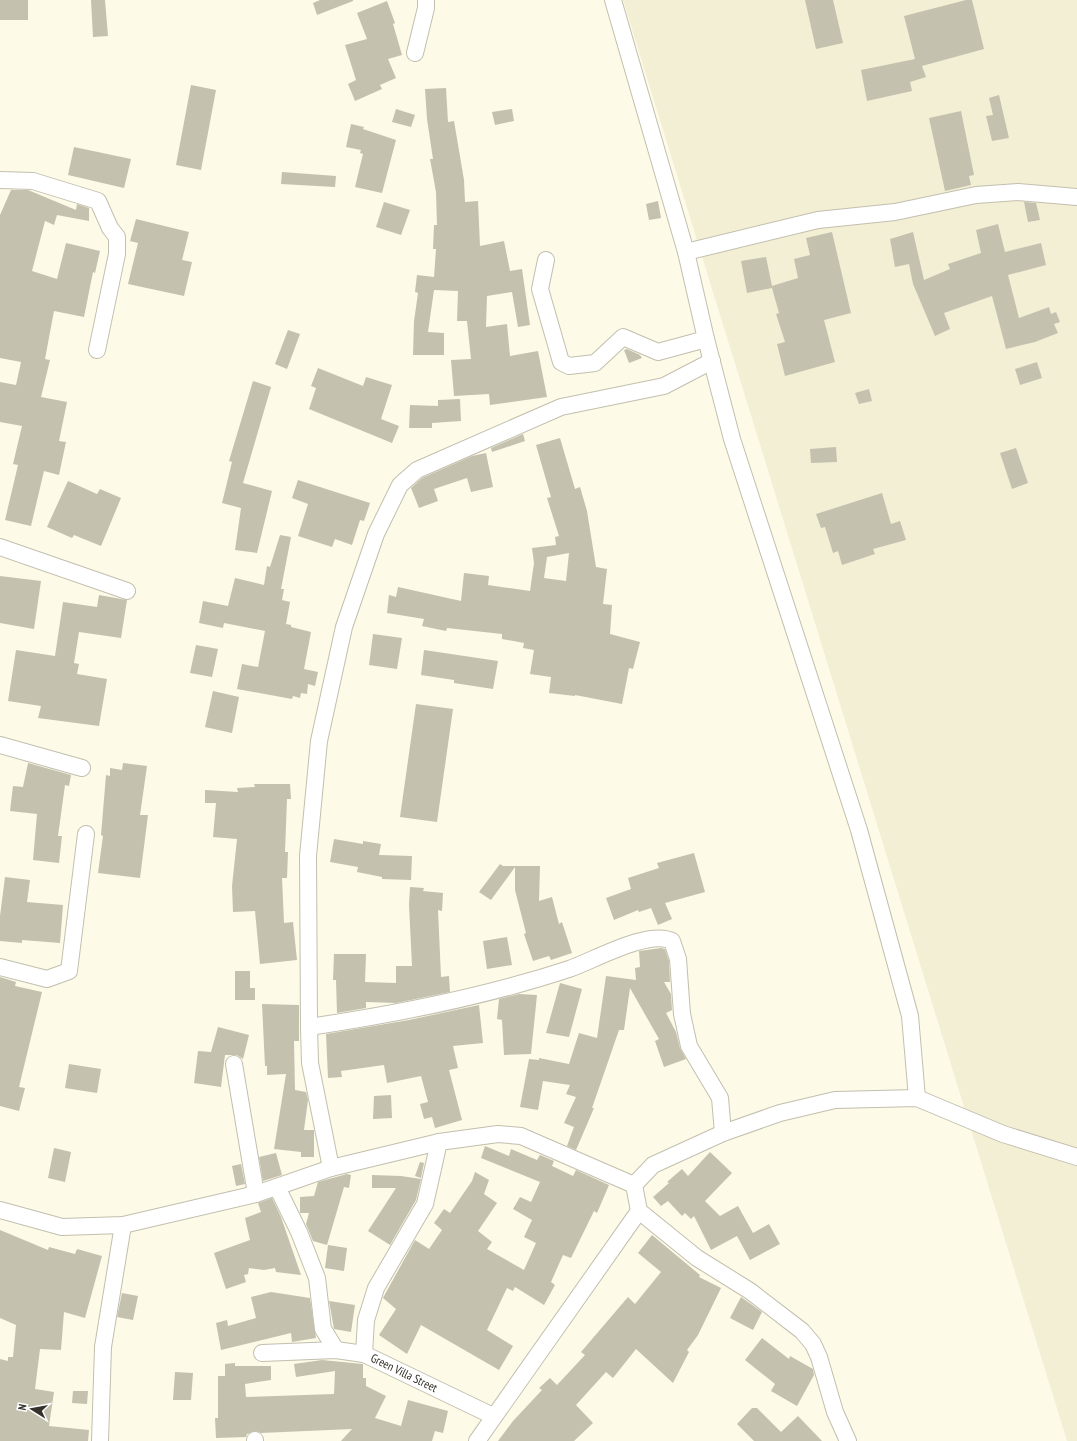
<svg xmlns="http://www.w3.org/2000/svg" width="1077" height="1441" font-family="'PT Sans Narrow',sans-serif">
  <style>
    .built { fill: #f3efd5 }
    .building { fill: #c4c1af; fill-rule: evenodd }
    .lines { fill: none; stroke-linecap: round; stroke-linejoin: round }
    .minor-casing { stroke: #c2bfae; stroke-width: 18 }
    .minor { stroke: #fff; stroke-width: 16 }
    .labels { text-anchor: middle; stroke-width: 3; stroke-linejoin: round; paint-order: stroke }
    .street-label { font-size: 12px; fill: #33322b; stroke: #fff }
  </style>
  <rect width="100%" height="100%" fill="#fdfae8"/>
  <polygon class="built" points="623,0 1077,0 1077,1441 1067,1441"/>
  <g class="building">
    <rect x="0" y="0" width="28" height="20"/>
    <polygon points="91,0 105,0 108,36 93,37"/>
    <polygon points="320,0 353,0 353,1 317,15 313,3"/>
    <polygon points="805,0 833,0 843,43 816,49"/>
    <polygon points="966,0 972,0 984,49 922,66 926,77 910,82 912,91 867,101 861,70 915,59 904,16"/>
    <polygon points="387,1 395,23 393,24 402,55 388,59 396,78 380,85 382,89 355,101 348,84 356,80 345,45 367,39 357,13"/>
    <polygon points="191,85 216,90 201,170 176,165"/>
    <polygon points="446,88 448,122 454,121 464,180 465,202 478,201 480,246 504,241 510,271 522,269 530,325 518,327 512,292 487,296 486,327 507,324 510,356 538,351 547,397 490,405 489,394 454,396 451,360 471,359 467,321 457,321 458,291 434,290 428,332 444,333 444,355 413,355 414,321 418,293 415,292 417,275 434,277 436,249 433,249 434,225 437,225 436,192 430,159 433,159 427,119 425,89"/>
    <polygon points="999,95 1009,138 992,141 986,116 993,115 989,98"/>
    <polygon points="396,109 415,115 411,127 392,122"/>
    <polygon points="512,109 514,121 495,125 492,112"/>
    <polygon points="961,111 974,175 969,176 971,185 945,191 929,118"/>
    <polygon points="351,124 364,127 363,129 396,140 382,193 355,187 363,154 360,153 361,150 346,147"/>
    <polygon points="74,147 131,159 124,188 68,175"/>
    <polygon points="282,172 336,176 335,187 281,184"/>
    <polygon points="11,190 28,190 76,210 77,204 89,208 89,221 57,215 54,225 45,221 32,271 57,279 66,243 100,251 95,273 93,272 84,317 54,311 45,359 50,360 41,397 67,402 59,441 66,442 59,475 44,471 31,526 5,520 18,465 13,464 22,426 0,422 0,382 16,385 21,362 0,358 0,215"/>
    <polygon points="658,201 661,218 649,220 646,204"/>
    <polygon points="384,202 410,210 401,235 376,227"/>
    <polygon points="1024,202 1036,203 1040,220 1028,222"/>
    <polygon points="136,219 189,232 182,260 192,262 184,296 128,284 138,243 130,241"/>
    <polygon points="998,224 1005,252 1041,243 1046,265 1008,275 1019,318 1049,307 1051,314 1056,312 1060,322 1054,324 1058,333 1035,342 1006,349 992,296 944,313 950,329 935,336 913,284 909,264 895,267 890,239 913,232 924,280 950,269 948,264 981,253 976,230"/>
    <polygon points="832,232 851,313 824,320 835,362 785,376 777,344 785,342 776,314 779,313 772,288 747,293 741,261 766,257 772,286 798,278 794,259 810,255 806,238"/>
    <polygon points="288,330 300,334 287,369 275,364"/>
    <polygon points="627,349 640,355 642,358 629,363 624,350"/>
    <polygon points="1037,362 1042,378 1020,385 1015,369"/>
    <polygon points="318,368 363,386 366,377 392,385 381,419 399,426 392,443 309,409 316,388 311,386"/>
    <polygon points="253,381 271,387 243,483 272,491 257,553 235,550 241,508 222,503 232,462 229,461"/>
    <polygon points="869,389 872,401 859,404 855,393"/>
    <polygon points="460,399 461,421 432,423 432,428 409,428 410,405 438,406 438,400"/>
    <polygon points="523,434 525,441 492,452 491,448"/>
    <path d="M560,438L575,489L580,487L587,511L596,567L607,569L603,604L612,605L610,634L640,642L633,669L629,668L622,704L575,695V696L549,693L551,677L530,674L534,650L523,648L524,643L502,639V634L447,628L446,631L422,626L424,619L387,613L389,595L396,597L398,587L461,601L464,573L489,576L488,585L530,591L534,563L532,548L556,545L555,537L559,536L547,498L551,497L536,445ZM569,553L566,581L544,578L547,557Z"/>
    <polygon points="836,447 837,462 811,463 810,449"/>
    <polygon points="1016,448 1028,483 1012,489 1000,453"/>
    <polygon points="486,453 493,487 471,492 467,478 434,489 438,501 419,508 411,488 422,478 472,456"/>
    <polygon points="298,480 370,503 364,521 360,520 352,545 335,539 332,547 298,536 308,504 292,498"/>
    <polygon points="68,481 97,494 100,489 121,498 101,546 74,535 72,538 47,527"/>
    <polygon points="882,493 891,524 900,521 906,540 873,549 875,554 842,565 838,551 833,553 825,527 821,528 816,514"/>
    <polygon points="280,535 291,537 281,589 284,589 282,600 290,602 286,624 291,625 291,627 311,632 304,669 318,672 315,686 308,684 307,694 301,693 300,698 293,696 292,699 237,689 242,664 258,667 265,631 224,623 223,628 199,623 203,601 228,606 235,578 264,585 267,566 270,567"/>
    <polygon points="0,576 41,581 34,629 0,623"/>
    <polygon points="99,595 127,600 121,638 79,632 74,663 79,664 77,674 107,679 99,726 38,718 41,706 8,701 16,650 55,656 63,602 97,607"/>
    <polygon points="373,634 402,638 397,669 369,665"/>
    <polygon points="196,645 218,649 212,677 190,673"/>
    <polygon points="424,650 498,661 493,689 454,683 454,680 421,675"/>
    <polygon points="213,691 239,697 232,733 205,727"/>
    <polygon points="416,704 453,709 437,822 400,817"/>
    <polygon points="28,763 71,775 69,786 65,785 58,836 62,836 59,863 33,860 37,814 10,811 13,786 23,787"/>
    <polygon points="123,763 147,766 140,815 148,815 140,878 98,873 103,836 101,835 106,775 110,776 110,768 122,770"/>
    <polygon points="254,784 290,784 291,799 287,799 285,852 288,852 287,878 282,878 284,923 293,922 297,960 260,964 255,911 233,912 232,886 237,839 213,837 216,803 205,803 205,790 238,792 237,788 255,787"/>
    <polygon points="334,839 363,844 363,841 381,844 379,855 412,856 411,880 382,879 382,877 357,872 358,867 330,862"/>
    <polygon points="694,853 705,892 665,903 672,919 658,925 651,908 639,912 638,910 614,920 606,898 631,889 628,878 659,868 657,863"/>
    <polygon points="500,864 503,866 540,866 539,901 552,897 559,924 562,922 572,953 551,960 549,956 533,961 524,934 526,933 515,890 515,867 491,900 479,892"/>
    <polygon points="5,877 30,880 27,902 63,905 60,943 22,940 22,943 0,941 0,916"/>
    <polygon points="410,887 424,888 423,891 443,893 442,911 438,910 441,977 449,976 450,992 396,1003 366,1002 366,1008 337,1013 336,980 333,980 334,954 366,954 365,982 396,983 396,966 412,966 409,905"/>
    <polygon points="507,937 512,965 487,969 483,941"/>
    <polygon points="661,948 665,949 669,961 670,982 664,982 671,994 672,1010 666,1013 676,1032 680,1048 686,1059 664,1067 655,1041 659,1039 630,988 624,1030 619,1030 592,1108 594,1108 576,1150 567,1146 574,1127 564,1123 576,1097 566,1094 570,1085 543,1081 538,1110 520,1107 529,1059 539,1060 539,1058 569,1064 579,1033 597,1038 606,976 636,980 635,968 640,967 639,951"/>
    <polygon points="235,971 250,971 250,988 255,988 255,1000 235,1000"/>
    <polygon points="0,977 16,982 15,986 42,992 19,1087 25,1088 19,1111 0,1106"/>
    <polygon points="560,983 582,989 569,1037 546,1033"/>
    <polygon points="519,994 537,995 531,1054 504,1055 502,1020 497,1019 499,999"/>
    <polygon points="262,1004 299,1005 299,1041 294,1041 295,1090 306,1092 308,1100 304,1130 314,1130 314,1157 301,1157 301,1152 274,1149 286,1074 267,1075 267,1066 265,1066"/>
    <polygon points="479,1005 483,1043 453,1046 458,1068 449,1070 462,1120 435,1128 432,1117 424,1119 420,1104 428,1102 421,1076 387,1083 384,1065 341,1071 342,1077 328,1078 326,1034 409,1020"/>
    <polygon points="218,1027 249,1035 243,1059 237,1055 225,1055 221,1087 194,1083 198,1051 211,1052"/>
    <polygon points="69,1064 101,1069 97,1093 65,1088"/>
    <polygon points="391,1095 392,1118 373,1119 374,1096"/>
    <polygon points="485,1146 509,1156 511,1149 537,1160 540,1155 554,1161 552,1166 573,1176 576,1170 609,1185 597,1213 594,1211 571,1258 563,1255 551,1282 555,1285 544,1305 515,1287 513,1291 507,1288 487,1330 513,1346 499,1370 421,1325 407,1354 379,1335 396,1309 383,1298 384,1296 415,1240 429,1249 442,1230 434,1223 444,1209 450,1213 472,1181 475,1172 489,1180 484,1194 497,1203 478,1231 492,1242 487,1249 524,1270 536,1243 524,1237 532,1220 513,1209 520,1197 531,1202 540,1182 481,1158"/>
    <polygon points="54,1148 71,1152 65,1182 48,1178"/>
    <polygon points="710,1152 732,1173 705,1201 720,1216 738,1206 753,1233 769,1224 780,1244 750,1260 737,1236 711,1250 694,1216 691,1219 685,1213 682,1216 668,1201 661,1206 653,1197 669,1183 667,1182 682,1169 688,1176"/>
    <polygon points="276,1153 282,1175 263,1181 259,1157"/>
    <polygon points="420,1162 424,1163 421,1178 415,1176"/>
    <polygon points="241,1164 245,1184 236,1186 232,1166"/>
    <polygon points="347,1174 351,1175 349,1188 344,1187 327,1245 313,1241 306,1224 309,1213 300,1213 300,1197 314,1196 318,1182"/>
    <polygon points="372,1175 401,1176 421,1179 416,1200 390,1245 368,1231 396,1188 372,1188"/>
    <polygon points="272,1198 281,1217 301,1275 276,1272 275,1268 264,1270 249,1268 248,1274 244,1275 246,1282 226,1289 214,1253 250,1240 245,1218 261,1212 258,1203"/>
    <polygon points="0,1230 48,1250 49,1247 75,1254 77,1249 102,1256 85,1318 64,1312 61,1350 40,1349 35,1389 54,1392 49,1426 89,1430 88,1441 0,1441 0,1359 8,1361 8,1357 13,1357 16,1325 0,1318"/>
    <polygon points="652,1235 700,1275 699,1277 721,1288 698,1335 687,1350 689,1352 673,1383 636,1349 613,1378 606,1372 576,1405 593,1423 574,1441 498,1441 513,1421 542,1390 539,1388 550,1378 557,1385 585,1355 581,1352 628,1297 635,1304 661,1272 638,1253"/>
    <polygon points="328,1245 347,1248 344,1271 325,1268"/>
    <polygon points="271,1292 310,1298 316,1338 292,1342 291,1333 221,1350 216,1323 227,1320 228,1326 256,1318 251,1297"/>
    <polygon points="122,1293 138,1296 133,1320 117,1317"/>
    <polygon points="741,1297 762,1312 753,1330 730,1318"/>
    <polygon points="329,1301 355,1305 351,1332 334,1329"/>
    <polygon points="762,1338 789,1359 790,1356 813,1369 814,1375 797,1406 771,1391 775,1384 745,1360"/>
    <polygon points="322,1360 363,1364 363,1378 366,1378 366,1386 386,1396 375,1418 401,1426 408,1400 448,1411 443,1433 435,1431 432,1441 341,1441 352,1429 261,1433 255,1431 247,1434 246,1437 216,1438 215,1418 218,1418 218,1376 225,1376 225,1364 235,1363 235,1366 271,1366 271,1380 245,1384 246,1397 334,1394 335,1371 296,1377 294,1364"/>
    <polygon points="175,1372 193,1373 191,1400 173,1400"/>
    <polygon points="73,1391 88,1391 87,1404 72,1403"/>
    <polygon points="752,1408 757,1408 781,1432 798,1416 822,1441 754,1441 737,1424"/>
  </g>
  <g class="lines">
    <defs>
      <g id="minor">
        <polyline points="613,0 686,252 706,339 732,439 859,830 910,1016 917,1098"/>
        <polyline points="415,53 426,8 426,0"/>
        <polyline points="0,180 33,181 98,201 110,228 117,237 117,254 97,350"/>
        <polyline points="686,252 818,220 895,212 976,195 1018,192 1077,197"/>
        <polyline points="546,260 540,289 561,362 569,366 595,363 623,337 658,352 706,339"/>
        <polyline points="0,547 127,591"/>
        <polyline points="0,745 82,768"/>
        <polyline points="0,967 47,979 69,971 86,834"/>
        <path d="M309,1027C397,1014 484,997 569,969C593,961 648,929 672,941L678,959L682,1014L689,1046L720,1098L723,1133"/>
        <polyline points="234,1064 256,1194"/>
        <polyline points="331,1168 310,1063 309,1027 308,856 319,741 344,627 376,534 400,485 417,470 561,407 664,386 712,361"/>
        <polyline points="634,1185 653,1165 723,1133 780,1113 835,1100 917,1098 1003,1134 1077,1157"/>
        <polyline points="277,1187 299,1232 317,1278 323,1329 336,1350"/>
        <polyline points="0,1210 62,1227 123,1225 256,1194 331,1168 439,1142 498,1134 521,1136 634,1185"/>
        <polyline points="639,1211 697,1258 750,1291 802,1331 813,1344 819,1357 835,1412 848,1441"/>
        <polyline points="262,1353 336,1350 364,1354 493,1416"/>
        <polyline points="364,1354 366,1320 376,1288 425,1204 439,1142"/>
        <polyline points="100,1441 103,1347 123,1225"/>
        <polyline points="255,1441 255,1440"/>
        <polyline points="477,1441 639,1211 634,1185"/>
      </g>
    </defs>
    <use href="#minor" class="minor-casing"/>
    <use href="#minor" class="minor"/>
  </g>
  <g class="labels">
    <g class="street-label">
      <text transform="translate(404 1373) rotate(26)" y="4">Green Villa Street</text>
    </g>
  </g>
  <g transform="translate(32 1409) rotate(281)" stroke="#ffffff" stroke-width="3" paint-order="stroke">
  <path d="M0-3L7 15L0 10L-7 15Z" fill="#33322b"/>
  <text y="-6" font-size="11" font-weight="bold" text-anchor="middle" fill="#33322b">N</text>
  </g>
</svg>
